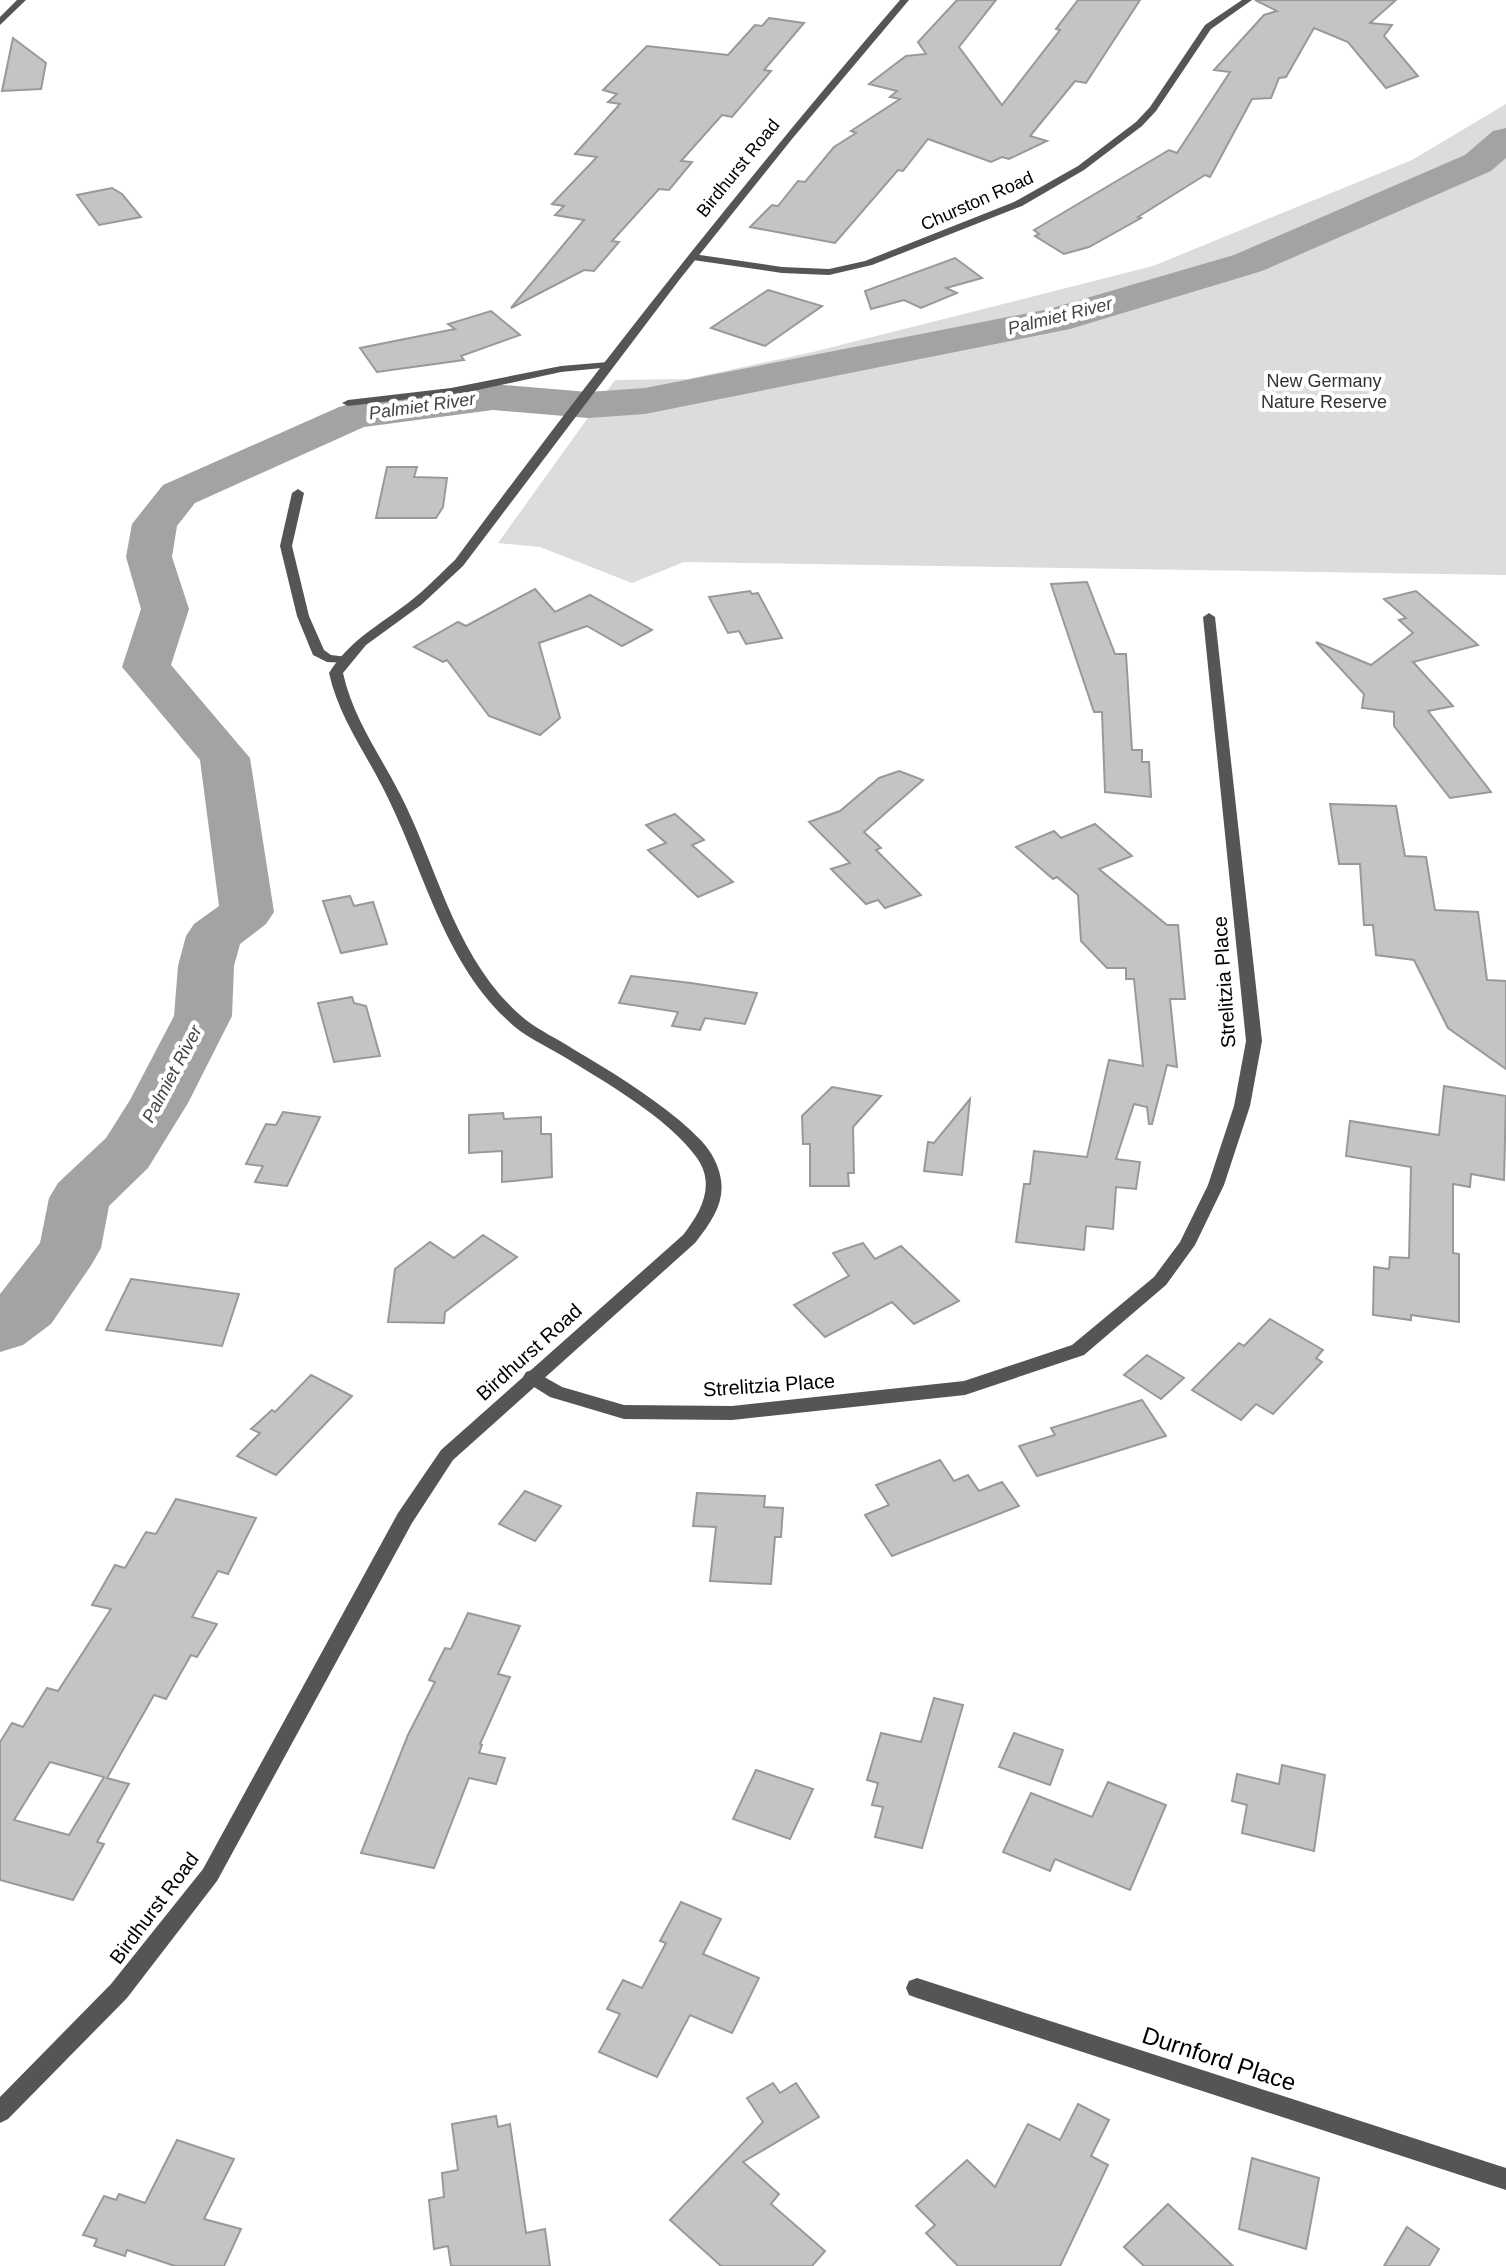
<svg xmlns="http://www.w3.org/2000/svg" width="1506" height="2266" font-family="Arial,sans-serif">
  <style>
    .green { fill: #dcdcdc }
    .lines { fill: none; stroke-linecap: round; stroke-linejoin: round }
    .river { fill: #a3a3a3; fill-rule: evenodd }
    .building { fill: #c4c4c4; stroke: #999; stroke-width: 2; fill-rule: evenodd }
    .minor { fill: #555; fill-rule: evenodd }
    .tertiary { fill: #555; fill-rule: evenodd }
    .labels { text-anchor: middle; stroke-width: 8; stroke-linejoin: round; paint-order: stroke }
    .far-street-label { font-size: 18px; fill: #000; stroke: #fff }
    .far-water-label { font-size: 18px; font-style: italic; fill: #444; stroke: #fff }
    .far-park-label { font-size: 18px; fill: #333; stroke: #fff }
    .street-label { font-size: 20px; fill: #000; stroke: #fff }
    .near-street-label { font-size: 24px; fill: #000; stroke: #fff }
  </style>
  <rect width="100%" height="100%" fill="#fff"/>
  <polygon class="green" points="1506,104 1506,575 684,562 632,583 540,547 498,543 615,380 688,379 813,352 1153,266 1412,160"/>
  <g class="lines">
    <polygon class="river" points="1506,128 1506,158 1491,171 1262,271 1070,329 645,414 588,418 493,410 364,427 195,503 177,526 172,557 189,609 171,665 250,758 274,912 266,924 240,944 234,966 232,1016 188,1103 148,1168 109,1206 101,1248 92,1264 51,1324 23,1345 0,1352 0,1294 40,1243 49,1198 58,1183 106,1138 130,1100 174,1016 178,966 186,936 194,924 219,906 200,760 122,667 141,609 126,557 132,524 163,485 339,407 354,403 493,384 588,392 645,388 1049,309 1234,255 1465,155 1493,131"/>
  </g>
  <g class="building">
    <polygon points="957,0 996,0 959,47 1002,105 1060,30 1056,29 1078,0 1140,0 1086,83 1075,81 1030,136 1047,141 1009,159 1002,157 991,162 928,139 903,171 898,170 835,243 750,227 772,205 778,206 798,181 805,182 834,147 856,133 851,131 900,99 890,97 897,91 869,84 906,56 926,54 918,42"/>
    <polygon points="1255,0 1396,0 1370,23 1392,25 1384,36 1418,76 1386,88 1348,42 1314,28 1286,77 1279,78 1271,98 1252,99 1210,177 1205,175 1138,217 1141,218 1089,247 1064,254 1035,236 1039,234 1034,230 1169,150 1177,153 1230,72 1214,70 1264,15 1277,11"/>
    <polygon points="769,18 804,23 764,70 771,71 732,117 722,115 681,161 692,162 669,190 659,189 612,241 619,242 594,271 584,270 511,308 584,220 555,215 564,206 552,204 597,157 575,154 620,104 608,102 617,94 603,90 647,46 728,55 755,25 762,26"/>
    <polygon points="13,38 46,63 41,89 2,91"/>
    <polygon points="112,188 122,194 141,217 99,225 77,195"/>
    <polygon points="955,258 982,278 946,288 957,293 921,308 904,300 871,309 865,291"/>
    <polygon points="768,290 822,306 765,346 711,328"/>
    <polygon points="491,311 520,335 461,356 464,360 377,372 360,348 455,329 448,324"/>
    <polygon points="387,467 417,467 414,477 447,478 443,507 436,518 376,518"/>
    <polygon points="1087,582 1115,654 1126,654 1132,750 1142,750 1142,762 1149,762 1151,797 1105,792 1102,712 1094,712 1051,584"/>
    <polygon points="535,589 555,612 590,595 652,630 622,646 587,626 539,643 560,718 540,735 489,716 447,660 443,662 414,647 458,622 466,626"/>
    <polygon points="750,591 752,594 758,593 782,638 746,644 739,631 728,633 709,597"/>
    <polygon points="1416,591 1478,645 1413,662 1453,706 1428,711 1491,792 1450,798 1394,726 1394,712 1362,708 1364,694 1316,642 1371,665 1413,633 1399,620 1406,618 1384,599"/>
    <polygon points="899,771 923,780 864,832 881,848 876,850 921,895 885,908 878,900 866,904 831,869 850,863 809,822 840,811 879,778"/>
    <polygon points="1330,804 1396,806 1405,856 1426,857 1435,910 1478,912 1487,980 1506,981 1506,1069 1448,1028 1414,960 1376,955 1373,925 1364,925 1360,864 1339,864"/>
    <polygon points="675,814 704,840 692,845 733,882 698,897 648,850 666,843 646,825"/>
    <polygon points="1095,824 1132,856 1099,869 1167,925 1178,925 1185,999 1170,999 1177,1067 1167,1065 1152,1124 1149,1124 1147,1107 1134,1104 1116,1159 1140,1162 1136,1189 1116,1187 1113,1229 1086,1226 1084,1250 1016,1242 1024,1184 1030,1184 1034,1151 1087,1157 1109,1060 1143,1066 1134,979 1126,979 1126,968 1107,968 1081,941 1078,895 1057,877 1053,879 1016,847 1054,831 1061,838"/>
    <polygon points="350,896 354,906 373,902 387,944 341,953 323,901"/>
    <polygon points="631,976 691,983 757,993 745,1024 705,1018 700,1030 672,1026 678,1012 619,1003"/>
    <polygon points="352,997 354,1003 366,1006 380,1056 334,1062 318,1003"/>
    <polygon points="1444,1086 1506,1096 1504,1180 1471,1174 1470,1187 1453,1184 1453,1253 1459,1254 1459,1322 1411,1315 1411,1320 1373,1315 1374,1267 1389,1269 1390,1257 1409,1258 1411,1167 1346,1156 1350,1121 1439,1135"/>
    <polygon points="832,1087 881,1096 853,1127 854,1173 848,1173 849,1186 810,1186 810,1144 803,1144 802,1116"/>
    <polygon points="970,1099 962,1175 924,1171 928,1142 934,1143"/>
    <polygon points="283,1112 320,1117 287,1186 255,1182 263,1166 246,1164 266,1124 276,1125"/>
    <polygon points="503,1113 504,1119 541,1117 541,1134 551,1134 552,1177 502,1182 502,1151 469,1153 469,1115"/>
    <polygon points="483,1235 517,1257 445,1312 444,1323 388,1322 395,1269 430,1242 454,1258"/>
    <polygon points="863,1243 875,1259 901,1246 959,1301 914,1324 892,1302 825,1337 794,1305 849,1276 833,1253"/>
    <polygon points="131,1279 239,1294 222,1346 106,1330"/>
    <polygon points="1270,1319 1323,1350 1316,1358 1322,1362 1273,1414 1256,1404 1241,1420 1192,1390 1239,1343 1244,1346"/>
    <polygon points="1147,1355 1184,1378 1161,1399 1124,1375"/>
    <polygon points="311,1375 352,1396 276,1475 237,1456 260,1433 251,1429 272,1410 275,1412"/>
    <polygon points="1142,1400 1166,1436 1037,1476 1019,1446 1055,1435 1051,1428"/>
    <polygon points="940,1460 954,1481 968,1475 979,1491 1002,1482 1019,1506 892,1556 865,1515 889,1505 876,1485"/>
    <polygon points="525,1491 561,1506 535,1541 499,1524"/>
    <polygon points="697,1493 765,1496 764,1507 783,1508 781,1537 775,1537 771,1584 710,1581 716,1527 693,1526"/>
    <path d="M176,1499L256,1518L228,1574L218,1571L192,1617L217,1624L197,1657L191,1655L166,1699L154,1695L107,1778L129,1784L97,1842L104,1844L73,1900L0,1880V1742L12,1723L23,1727L47,1688L58,1691L111,1609L92,1605L115,1565L125,1568L146,1532L156,1534ZM50,1762L104,1777L69,1835L14,1820Z"/>
    <polygon points="468,1613 520,1626 498,1674 510,1677 480,1744 482,1745 479,1753 505,1758 496,1784 469,1778 434,1868 361,1853 408,1735 435,1682 429,1680 445,1648 451,1649"/>
    <polygon points="934,1698 963,1705 922,1848 875,1837 883,1807 872,1805 878,1783 867,1780 881,1733 921,1742"/>
    <polygon points="1014,1733 1063,1750 1050,1785 999,1767"/>
    <polygon points="1282,1765 1325,1775 1314,1851 1242,1833 1247,1805 1232,1801 1237,1774 1279,1784"/>
    <polygon points="756,1770 813,1789 790,1839 733,1819"/>
    <polygon points="1108,1782 1166,1805 1130,1890 1055,1859 1050,1871 1003,1852 1031,1793 1092,1817"/>
    <polygon points="681,1902 721,1919 703,1954 759,1978 732,2033 690,2015 657,2077 599,2052 620,2014 607,2009 623,1980 642,1988 666,1943 660,1941"/>
    <polygon points="773,2083 780,2093 796,2083 819,2117 743,2162 779,2194 771,2204 825,2251 812,2266 721,2266 670,2220 763,2122 747,2098"/>
    <polygon points="1078,2104 1109,2120 1091,2156 1108,2165 1060,2266 958,2266 926,2233 935,2225 916,2206 967,2160 995,2187 1028,2124 1060,2140"/>
    <polygon points="496,2116 498,2127 510,2124 526,2233 545,2229 550,2266 451,2266 448,2246 434,2249 429,2200 444,2197 442,2173 458,2170 452,2124"/>
    <polygon points="177,2140 234,2159 204,2219 241,2229 224,2266 175,2266 127,2250 125,2256 94,2246 97,2239 83,2235 104,2196 116,2200 119,2194 145,2203"/>
    <polygon points="1252,2158 1319,2178 1306,2249 1239,2229"/>
    <polygon points="1168,2204 1233,2266 1144,2266 1124,2247"/>
    <polygon points="1407,2227 1439,2249 1429,2266 1384,2266"/>
  </g>
  <g class="lines">
    <g class="minor">
      <polygon points="17,0 26,0 0,25 0,17"/>
      <polygon points="1242,0 1252,0 1211,29 1156,111 1142,126 1084,170 1022,206 872,265 829,275 782,273 693,260 688,257 693,254 782,267 829,269 865,261 1014,202 1078,166 1136,122 1150,107 1205,25"/>
      <polygon points="608,362 612,363 612,367 561,372 468,392 348,406 342,403 348,400 451,388 561,366"/>
      <polygon points="298,489 304,493 292,546 309,616 324,650 331,655 347,657 347,663 327,662 313,655 297,616 280,546 292,493"/>
      <polygon points="1209,613 1215,617 1262,1041 1250,1106 1224,1185 1195,1245 1166,1285 1084,1355 965,1395 732,1420 624,1419 550,1397 526,1382 523,1377 526,1372 532,1370 562,1387 624,1405 732,1406 964,1381 1072,1345 1154,1277 1180,1242 1208,1185 1234,1106 1246,1041 1203,617"/>
      <polygon points="917,1978 1506,2168 1506,2190 917,1998 909,1995 906,1988 909,1981"/>
    </g>
    <path class="tertiary" d="M900,0H909L792,139L680,279L463,566L421,605L366,645L343,673C353,718 379,753 400,794C439,870 456,963 526,1020C540,1031 558,1039 573,1049C609,1070 646,1093 679,1120C690,1130 705,1142 712,1155C732,1191 718,1214 695,1243L453,1460L412,1523L217,1881L127,1998L8,2119L0,2123V2097L111,1984L203,1869L398,1513L441,1450L683,1235C701,1212 716,1185 697,1158C670,1119 602,1080 561,1055C546,1046 528,1038 515,1027C444,966 426,874 386,794C366,753 339,718 329,673C349,641 379,625 408,603C425,590 439,575 455,560C597,368 744,181 900,0Z"/>
  </g>
  <g class="labels">
    <g class="far-street-label">
      <text transform="translate(738 168) rotate(-51)" y="6">Birdhurst Road</text>
      <text transform="translate(977 201) rotate(-24)" y="6">Churston Road</text>
    </g>
    <g class="far-water-label">
      <text transform="translate(1060 316) rotate(-14)" y="6">Palmiet River</text>
      <text transform="translate(422 406) rotate(-8)" y="6">Palmiet River</text>
      <text transform="translate(172 1074) rotate(-62)" y="6">Palmiet River</text>
    </g>
    <g class="far-park-label">
      <text x="1324" y="387">New Germany<tspan x="1324" dy="21">Nature Reserve</tspan></text>
    </g>
    <g class="street-label">
      <text transform="translate(1224 982) rotate(-94)" y="7">Strelitzia Place</text>
      <text transform="translate(529 1352) rotate(-42)" y="7">Birdhurst Road</text>
      <text transform="translate(769 1385) rotate(-4)" y="7">Strelitzia Place</text>
      <text transform="translate(154 1908) rotate(-53)" y="7">Birdhurst Road</text>
    </g>
    <g class="near-street-label">
      <text transform="translate(1219 2059) rotate(18)" y="8">Durnford Place</text>
    </g>
  </g>
</svg>
